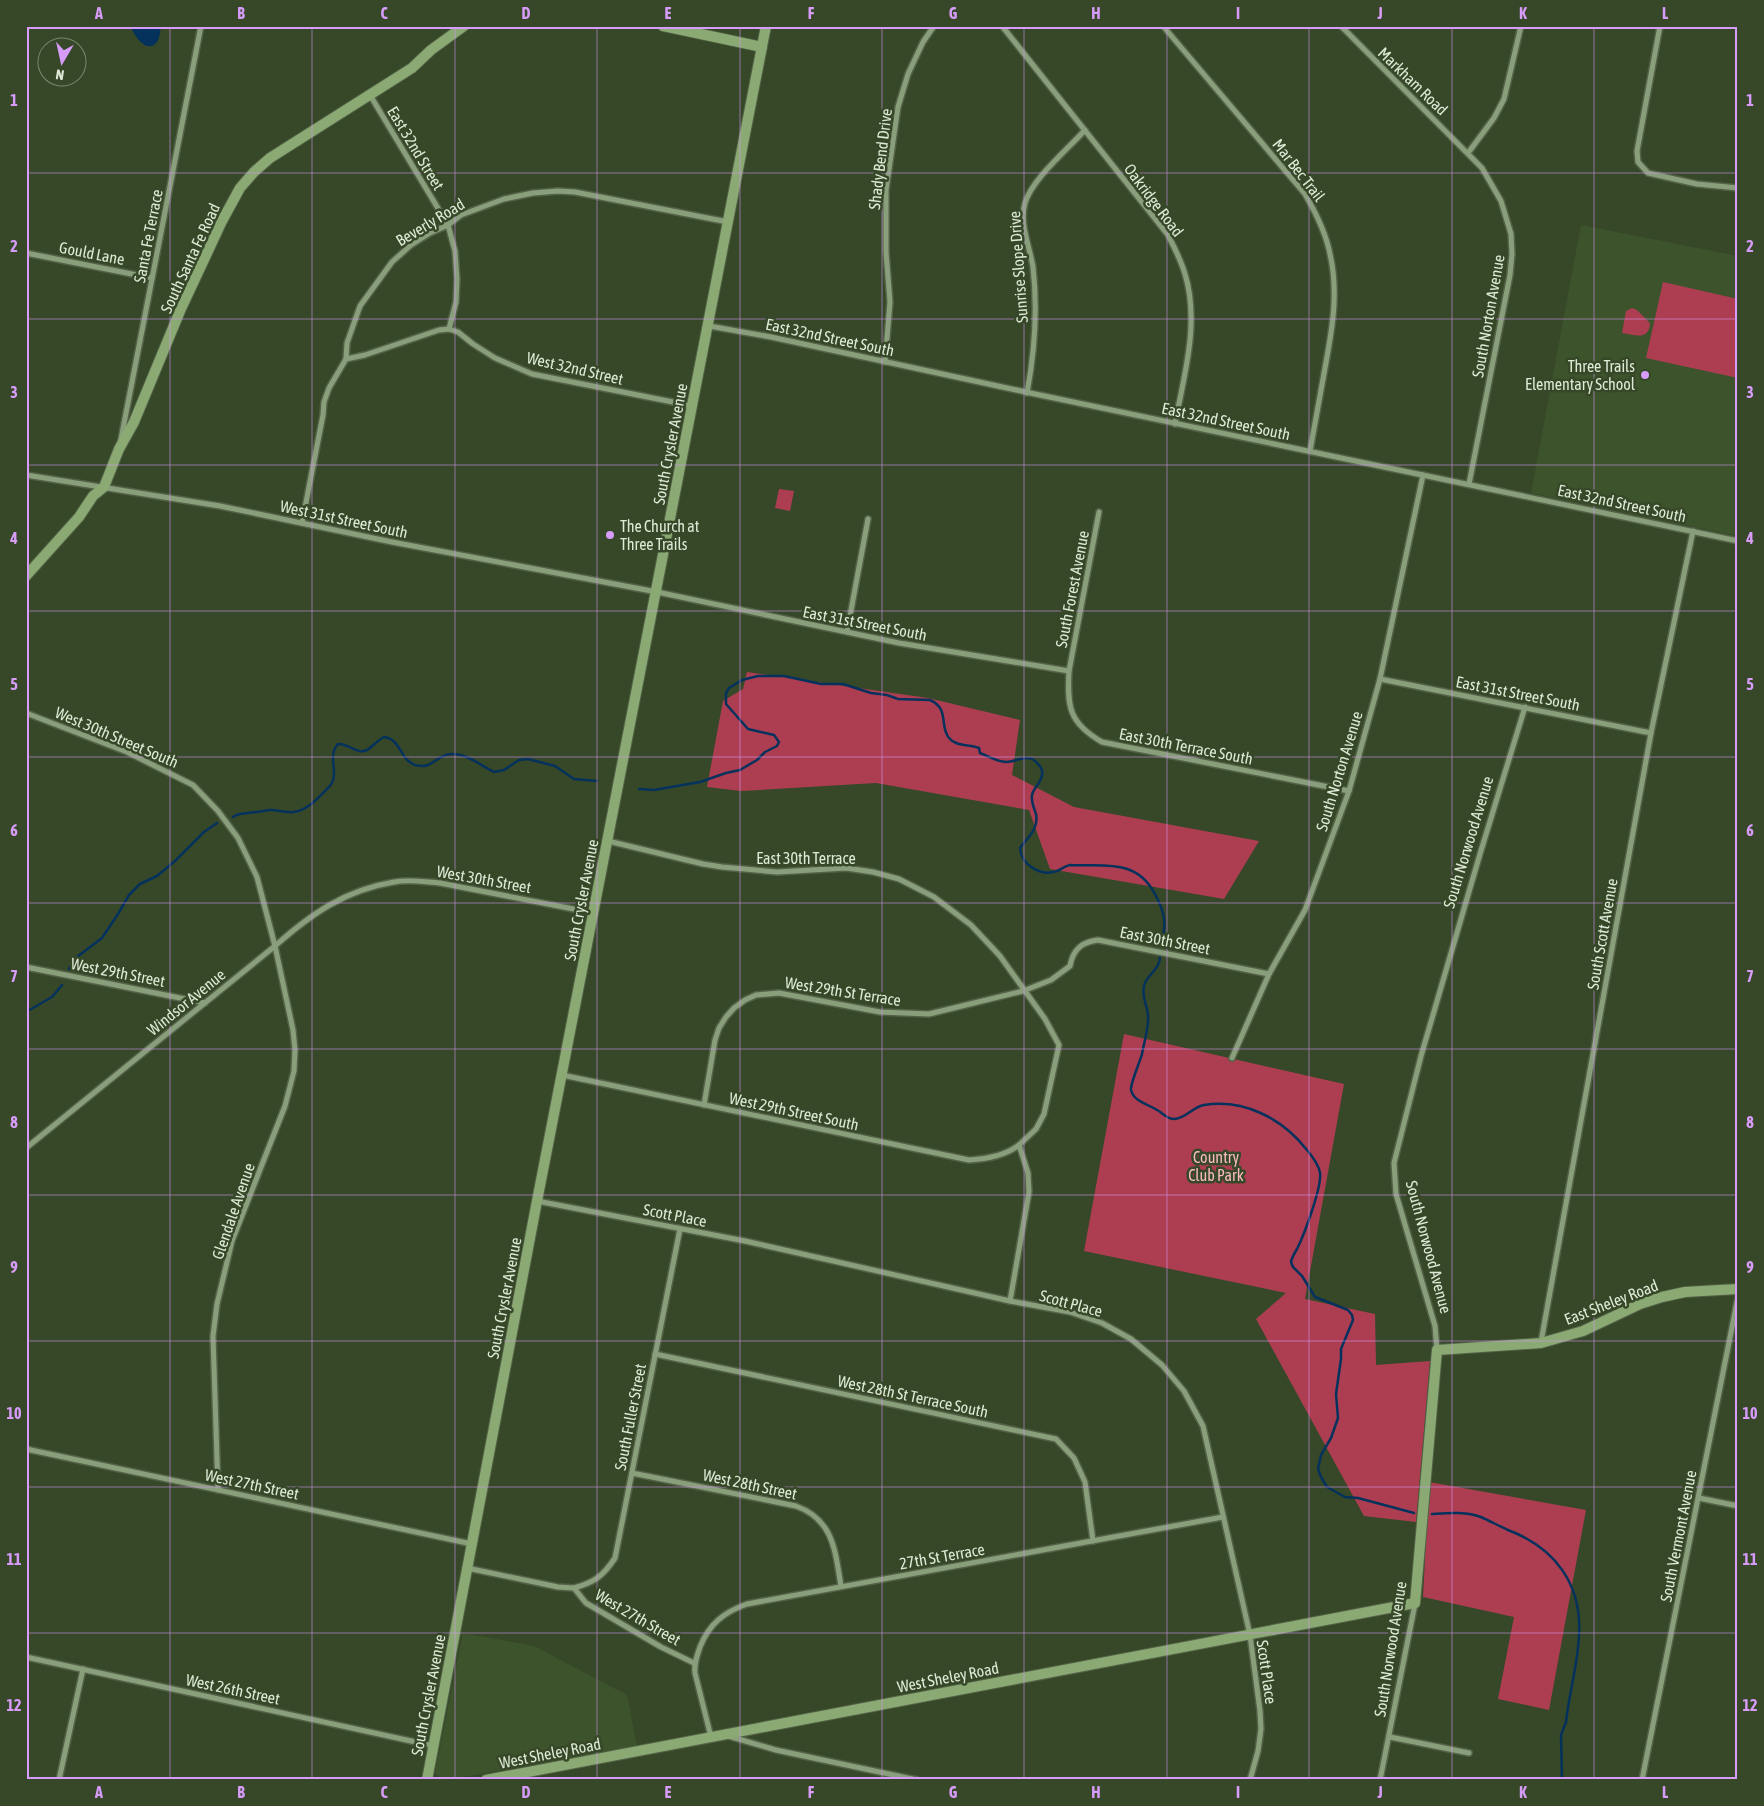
<svg xmlns="http://www.w3.org/2000/svg" width="1764" height="1806" font-family="'Asap Condensed',sans-serif">
  <style>
    .built { fill: #3d532c }
    .green { fill: #ad3e52 }
    .water { fill: #05325d }
    .lines { fill: none; stroke-linecap: round; stroke-linejoin: round }
    .stream { stroke: #05325d; stroke-width: 2.5 }
    .street-casing { stroke: #536247; stroke-width: 8 }
    .secondary-casing { stroke: #536247; stroke-width: 12 }
    .street { stroke: #899e7b; stroke-width: 5 }
    .secondary { stroke: #8aa973; stroke-width: 10 }
    .grid { fill: none; stroke: #d79bf9; stroke-width: 1; stroke-opacity: 0.55 }
    .poi-dot { fill: #d79bf9; stroke: #364828; stroke-width: 2 }
    .labels { text-anchor: middle; stroke-width: 5; stroke-linejoin: round; paint-order: stroke }
    .street-label { font-size: 16px; fill: #dee9d6; stroke: #364828 }
    .poi-label { font-size: 16px; fill: #dee9d6; stroke: #364828; text-anchor: end }
    .park-label { font-size: 16px; fill: #fabcc2; stroke: #364828 }
    .neatline { fill: none; stroke: #d79bf9; stroke-width: 2 }
    .grid-label { font-size: 16px; text-anchor: middle; font-weight: bold; fill: #d79bf9 }
  </style>
  <rect width="100%" height="100%" fill="#364828"/>
  <g class="built">
    <polygon points="1581,225 1738,256 1738,536 1531,493"/>
    <polygon points="463,1633 534,1646 627,1695 637,1746 452,1779 440,1778 435,1773"/>
  </g>
  <g class="green">
    <polygon points="1663,282 1738,299 1738,378 1646,358"/>
    <path d="M1632,308L1637,310L1650,323C1649,341 1635,335 1622,333L1626,311Z"/>
    <polygon points="779,489 794,491 790,511 775,508"/>
    <polygon points="747,672 928,698 1020,720 1012,775 1074,807 1259,841 1224,899 1050,869 1029,810 876,783 741,791 707,787 723,701 743,689"/>
    <polygon points="1124,1034 1344,1084 1305,1299 1375,1314 1376,1365 1430,1361 1416,1522 1364,1516 1256,1319 1286,1293 1084,1251"/>
    <polygon points="1429,1482 1586,1510 1549,1710 1498,1699 1514,1617 1423,1597"/>
  </g>
  <path class="water" d="M131,26H161C160,31 160,38 157,42C147,55 133,35 131,26Z"/>
  <g class="lines">
    <g class="stream">
      <path d="M639,789L654,790L700,782L726,773L740,770L757,760L765,752L777,746L779,742L774,735L748,729L726,704V693L729,688L742,680L758,676H784L821,684H843L871,693L887,695L898,699L930,700C950,709 939,726 949,738C956,747 970,744 979,748L980,753C988,756 997,762 1006,762C1017,762 1029,752 1038,764C1041,767 1043,771 1042,775C1041,783 1034,787 1032,795C1031,802 1034,808 1036,814C1039,829 1028,837 1020,848C1021,865 1041,877 1057,871C1062,869 1066,865 1071,865C1104,867 1136,858 1155,894C1165,913 1167,923 1161,945"/>
      <path d="M233,817C241,812 247,814 256,812C261,812 266,810 271,810C279,810 287,813 294,812C308,810 319,797 329,787C341,774 326,757 338,744C349,743 356,755 367,750C373,746 378,740 384,737C401,739 400,760 415,765C433,770 435,755 451,754C466,753 480,765 494,772L504,770L519,760L528,759L555,766L574,779L597,781"/>
      <path d="M1160,957C1160,970 1146,975 1144,986C1141,997 1148,1006 1148,1016C1149,1028 1144,1042 1142,1054C1140,1062 1130,1084 1131,1090C1134,1102 1148,1104 1157,1110C1163,1113 1167,1119 1174,1119C1186,1119 1192,1107 1204,1105C1244,1099 1282,1118 1307,1150C1312,1156 1319,1165 1320,1173C1322,1187 1304,1235 1297,1249C1294,1254 1292,1257 1291,1262L1293,1267L1302,1276L1315,1297L1348,1310L1352,1315L1353,1320L1341,1349V1359L1336,1394L1338,1418L1331,1438L1321,1455L1318,1469L1321,1477L1327,1487L1345,1497L1358,1498L1414,1513"/>
      <polyline points="69,969 77,957 102,938 118,914 129,895 140,884 157,876 175,861 204,832 217,823"/>
      <polyline points="26,1012 52,997 62,985"/>
      <path d="M1432,1514C1447,1513 1466,1511 1481,1517C1490,1521 1499,1526 1508,1530C1555,1548 1582,1584 1579,1635C1578,1664 1569,1693 1566,1722L1561,1735L1562,1780"/>
    </g>
    <defs>
      <g id="street">
        <path d="M1002,26L1168,235C1174,247 1181,260 1185,274C1200,323 1184,375 1175,424"/>
        <path d="M1163,26L1305,194C1316,213 1326,233 1330,254C1339,293 1332,330 1325,368C1320,396 1315,424 1310,451"/>
        <polyline points="1341,26 1482,168 1501,201 1511,234 1512,254 1510,275 1469,484"/>
        <polyline points="1660,26 1637,151 1638,162 1648,173 1697,184 1738,188"/>
        <polyline points="370,95 448,225 455,251 457,279 456,302 449,329"/>
        <polyline points="1468,153 1494,118 1504,99 1521,26"/>
        <polyline points="26,253 152,278"/>
        <polyline points="709,326 771,337 1035,394 1738,541"/>
        <polyline points="346,359 365,355 439,330 449,329 458,332 473,344 495,358 532,374 693,406"/>
        <polyline points="885,362 890,302 886,252 886,190 898,107 908,74 923,42 934,26"/>
        <path d="M1027,393C1035,350 1038,311 1033,267C1030,247 1019,224 1025,203C1032,179 1068,149 1085,130"/>
        <polyline points="121,439 201,26"/>
        <polyline points="26,475 220,506 392,542 657,592 899,643 1069,671"/>
        <path d="M1099,512L1069,671C1067,707 1069,723 1102,742L1349,791"/>
        <polyline points="302,523 323,415 324,402 329,388 346,359 347,343 360,306 392,262 411,245 430,233 448,225 461,215 504,199 533,193 558,191 575,192 728,222"/>
        <polyline points="847,632 868,519"/>
        <polyline points="1380,679 1651,733"/>
        <polyline points="26,713 127,752 193,785 218,811 238,838 257,877 275,946 293,1030 295,1050 294,1071 285,1106 232,1241 217,1304 213,1336 218,1490"/>
        <polyline points="608,841 703,864 722,867 777,872 846,868 873,872 899,879 934,897 971,925 1000,956 1045,1019 1059,1045 1044,1114 1036,1129 1019,1145 1028,1173 1029,1192 1010,1301"/>
        <polyline points="26,967 205,1003"/>
        <polyline points="1232,1058 1269,974 1305,910 1349,791 1380,679 1423,475"/>
        <path d="M562,1075L969,1160C987,1159 1005,1156 1019,1145"/>
        <path d="M704,1105L715,1040L719,1028L726,1017L734,1008L745,1000L756,995L779,993L880,1012L929,1014L1023,991L1051,980L1070,966C1073,949 1082,942 1098,940L1269,974"/>
        <path d="M26,1148L275,946C311,914 345,890 394,882C409,879 425,882 440,883L594,913"/>
        <polyline points="537,1201 745,1241 1010,1301 1070,1312 1102,1323 1131,1339 1162,1365 1184,1391 1203,1426 1250,1635 1260,1711 1261,1729 1258,1751 1250,1780"/>
        <polyline points="1541,1342 1651,733 1693,531"/>
        <polyline points="1437,1350 1435,1326 1396,1194 1394,1163 1421,1056 1480,854 1525,707"/>
        <polyline points="655,1354 1056,1439 1074,1458 1085,1482 1093,1541"/>
        <polyline points="26,1449 472,1544"/>
        <path d="M632,1473L796,1506C834,1520 835,1551 841,1586"/>
        <polyline points="1699,1498 1738,1506"/>
        <polyline points="467,1568 558,1587 574,1588 586,1603 661,1647 694,1663"/>
        <path d="M574,1588C595,1582 603,1576 615,1558L680,1229"/>
        <polyline points="26,1657 434,1746"/>
        <polyline points="728,1736 776,1750 917,1780"/>
        <path d="M711,1737L695,1673C694,1663 697,1656 700,1647C709,1624 724,1612 747,1604L1223,1517"/>
        <polyline points="1390,1737 1469,1753"/>
        <polyline points="59,1780 83,1669"/>
        <polyline points="1380,1780 1415,1604"/>
        <polyline points="1642,1780 1738,1297"/>
      </g>
      <g id="secondary">
        <polyline points="663,26 762,47"/>
        <polyline points="26,576 79,517 93,496 104,487 119,449 134,422 180,311 222,221 240,188 254,172 270,158 412,68 431,50 464,26"/>
        <polyline points="427,1780 537,1201 766,26"/>
        <polyline points="486,1780 1415,1603 1437,1350 1541,1343 1583,1331 1640,1304 1662,1297 1685,1292 1738,1289"/>
      </g>
    </defs>
    <use href="#street" class="street-casing"/>
    <use href="#secondary" class="secondary-casing"/>
    <use href="#street" class="street"/>
    <use href="#secondary" class="secondary"/>
  </g>
  <path class="grid" d="M170,26V1780M312,26V1780M455,26V1780M597,26V1780M740,26V1780M882,26V1780M1024,26V1780M1167,26V1780M1309,26V1780M1452,26V1780M1594,26V1780M26,173H1738M26,319H1738M26,465H1738M26,611H1738M26,757H1738M26,903H1738M26,1049H1738M26,1195H1738M26,1341H1738M26,1487H1738M26,1633H1738"/>
  <g class="poi-dot">
    <circle cx="1645" cy="375" r="5"/>
    <circle cx="610" cy="535" r="5"/>
  </g>
  <g class="labels">
    <g class="street-label">
      <text transform="translate(1413 81) rotate(44)" y="6">Markham Road</text>
      <text transform="translate(416 148) rotate(59)" y="6">East 32nd Street</text>
      <text transform="translate(880 159) rotate(-83)" y="6">Shady Bend Drive</text>
      <text transform="translate(1299 170) rotate(52)" y="6">Mar Bec Trail</text>
      <text transform="translate(1154 200) rotate(53)" y="6">Oakridge Road</text>
      <text transform="translate(430 222) rotate(-31)" y="6">Beverly Road</text>
      <text transform="translate(148 236) rotate(-79)" y="6">Santa Fe Terrace</text>
      <text transform="translate(92 253) rotate(11)" y="6">Gould Lane</text>
      <text transform="translate(190 258) rotate(-65)" y="6">South Santa Fe Road</text>
      <text transform="translate(1018 267) rotate(-94)" y="6">Sunrise Slope Drive</text>
      <text transform="translate(1488 316) rotate(-80)" y="6">South Norton Avenue</text>
      <text transform="translate(830 337) rotate(12)" y="6">East 32nd Street South</text>
      <text transform="translate(575 368) rotate(13)" y="6">West 32nd Street</text>
      <text transform="translate(1226 421) rotate(12)" y="6">East 32nd Street South</text>
      <text transform="translate(670 444) rotate(-79)" y="6">South Crysler Avenue</text>
      <text transform="translate(1622 503) rotate(12)" y="6">East 32nd Street South</text>
      <text transform="translate(344 519) rotate(12)" y="6">West 31st Street South</text>
      <text transform="translate(1072 589) rotate(-79)" y="6">South Forest Avenue</text>
      <text transform="translate(865 623) rotate(11)" y="6">East 31st Street South</text>
      <text transform="translate(1518 693) rotate(11)" y="6">East 31st Street South</text>
      <text transform="translate(117 737) rotate(23)" y="6">West 30th Street South</text>
      <text transform="translate(1186 746) rotate(11)" y="6">East 30th Terrace South</text>
      <text transform="translate(1339 771) rotate(-73)" y="6">South Norton Avenue</text>
      <text transform="translate(1468 842) rotate(-73)" y="6">South Norwood Avenue</text>
      <text x="806" y="864">East 30th Terrace</text>
      <text transform="translate(484 879) rotate(10)" y="6">West 30th Street</text>
      <text transform="translate(581 900) rotate(-79)" y="6">South Crysler Avenue</text>
      <text transform="translate(1602 934) rotate(-80)" y="6">South Scott Avenue</text>
      <text transform="translate(1165 940) rotate(11)" y="6">East 30th Street</text>
      <text transform="translate(118 972) rotate(11)" y="6">West 29th Street</text>
      <text transform="translate(843 991) rotate(9)" y="6">West 29th St Terrace</text>
      <text transform="translate(186 1002) rotate(-39)" y="6">Windsor Avenue</text>
      <text transform="translate(794 1111) rotate(12)" y="6">West 29th Street South</text>
      <text transform="translate(233 1211) rotate(-71)" y="6">Glendale Avenue</text>
      <text transform="translate(675 1215) rotate(11)" y="6">Scott Place</text>
      <text transform="translate(1429 1247) rotate(75)" y="6">South Norwood Avenue</text>
      <text transform="translate(504 1298) rotate(-79)" y="6">South Crysler Avenue</text>
      <text transform="translate(1611 1302) rotate(-21)" y="6">East Sheley Road</text>
      <text transform="translate(1071 1303) rotate(15)" y="6">Scott Place</text>
      <text transform="translate(913 1396) rotate(12)" y="6">West 28th St Terrace South</text>
      <text transform="translate(630 1417) rotate(-79)" y="6">South Fuller Street</text>
      <text transform="translate(252 1484) rotate(12)" y="6">West 27th Street</text>
      <text transform="translate(750 1484) rotate(12)" y="6">West 28th Street</text>
      <text transform="translate(1678 1536) rotate(-79)" y="6">South Vermont Avenue</text>
      <text transform="translate(942 1556) rotate(-10)" y="6">27th St Terrace</text>
      <text transform="translate(638 1617) rotate(30)" y="6">West 27th Street</text>
      <text transform="translate(1390 1649) rotate(-81)" y="6">South Norwood Avenue</text>
      <text transform="translate(1267 1672) rotate(82)" y="6">Scott Place</text>
      <text transform="translate(948 1677) rotate(-11)" y="6">West Sheley Road</text>
      <text transform="translate(233 1689) rotate(12)" y="6">West 26th Street</text>
      <text transform="translate(428 1695) rotate(-79)" y="6">South Crysler Avenue</text>
      <text transform="translate(550 1753) rotate(-11)" y="6">West Sheley Road</text>
    </g>
    <g class="poi-label">
      <text x="1635" y="372">Three Trails<tspan x="1635" dy="18">Elementary School</tspan></text>
      <text x="620" y="532" text-anchor="start">The Church at<tspan x="620" dy="18">Three Trails</tspan></text>
    </g>
    <g class="park-label">
      <text x="1216" y="1163">Country<tspan x="1216" dy="18">Club Park</tspan></text>
    </g>
  </g>
  <rect width="1764" height="1806" fill="none" stroke="#364828" stroke-width="55"/>
  <g transform="translate(62 62) rotate(189)"><circle r="24" fill="#364828" stroke="#79886e"/>
  <path d="M0-4L9 19L0 12L-9 19Z" fill="#d79bf9"/>
  <text y="-8" font-size="14" font-weight="bold" text-anchor="middle" fill="#dee9d6">N</text>
  </g>
  <rect x="28" y="28" width="1708" height="1750" class="neatline"/>
  <g class="grid-label">
    <text x="99" y="19">A</text>
    <text x="241" y="19">B</text>
    <text x="384" y="19">C</text>
    <text x="526" y="19">D</text>
    <text x="668" y="19">E</text>
    <text x="811" y="19">F</text>
    <text x="953" y="19">G</text>
    <text x="1096" y="19">H</text>
    <text x="1238" y="19">I</text>
    <text x="1380" y="19">J</text>
    <text x="1523" y="19">K</text>
    <text x="1665" y="19">L</text>
    <text x="14" y="106">1</text>
    <text x="1750" y="106">1</text>
    <text x="14" y="252">2</text>
    <text x="1750" y="252">2</text>
    <text x="14" y="398">3</text>
    <text x="1750" y="398">3</text>
    <text x="14" y="544">4</text>
    <text x="1750" y="544">4</text>
    <text x="14" y="690">5</text>
    <text x="1750" y="690">5</text>
    <text x="14" y="836">6</text>
    <text x="1750" y="836">6</text>
    <text x="14" y="982">7</text>
    <text x="1750" y="982">7</text>
    <text x="14" y="1128">8</text>
    <text x="1750" y="1128">8</text>
    <text x="14" y="1273">9</text>
    <text x="1750" y="1273">9</text>
    <text x="14" y="1419">10</text>
    <text x="1750" y="1419">10</text>
    <text x="14" y="1565">11</text>
    <text x="1750" y="1565">11</text>
    <text x="14" y="1711">12</text>
    <text x="1750" y="1711">12</text>
    <text x="99" y="1798">A</text>
    <text x="241" y="1798">B</text>
    <text x="384" y="1798">C</text>
    <text x="526" y="1798">D</text>
    <text x="668" y="1798">E</text>
    <text x="811" y="1798">F</text>
    <text x="953" y="1798">G</text>
    <text x="1096" y="1798">H</text>
    <text x="1238" y="1798">I</text>
    <text x="1380" y="1798">J</text>
    <text x="1523" y="1798">K</text>
    <text x="1665" y="1798">L</text>
  </g>
</svg>
